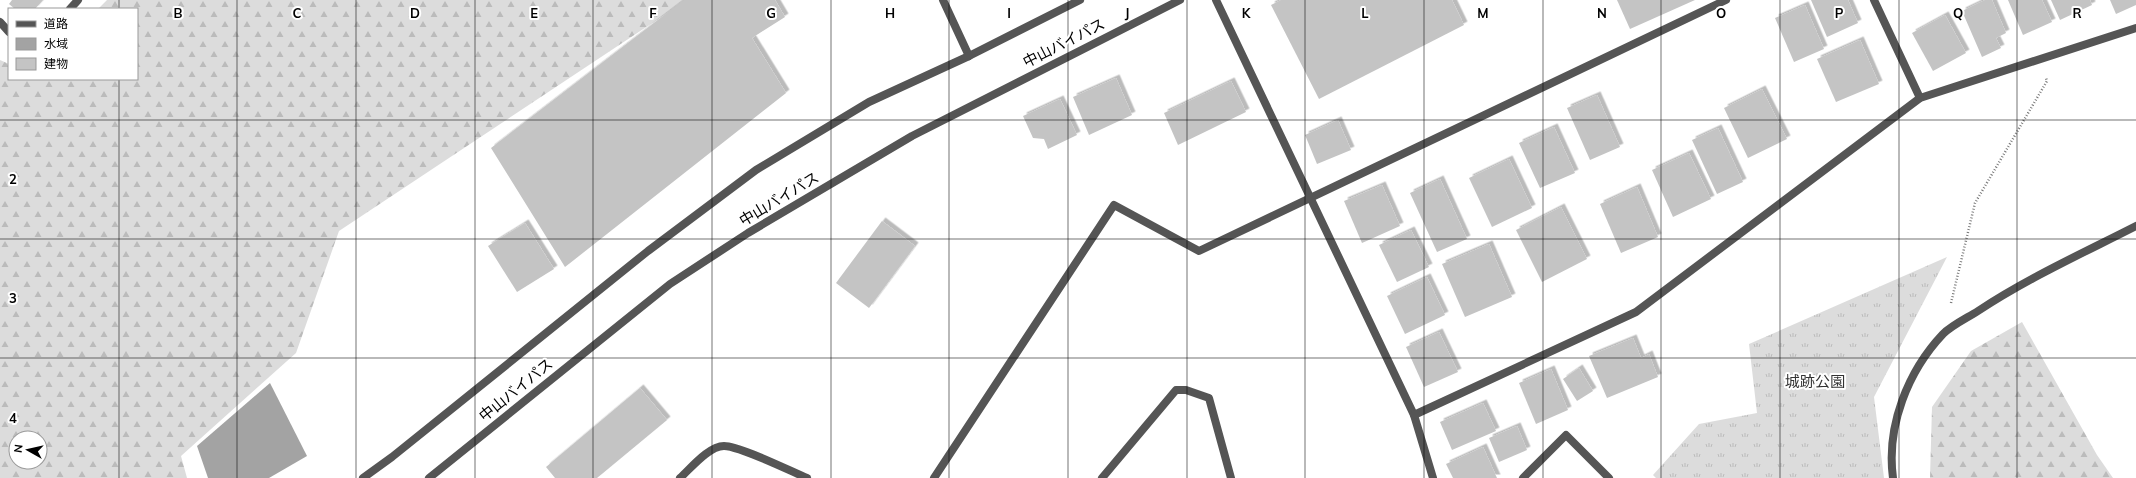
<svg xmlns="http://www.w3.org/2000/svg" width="2136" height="478" font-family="Mulish,'Noto Sans JP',sans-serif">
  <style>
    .grass { fill: url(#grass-tufts) }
    .forest { fill: url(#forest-firs); fill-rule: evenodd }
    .water { fill: #a3a3a3 }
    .building { fill: #c4c4c4; filter: url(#shadow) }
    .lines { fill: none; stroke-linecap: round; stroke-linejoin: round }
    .path { stroke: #777; stroke-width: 2.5; stroke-dasharray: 1 2; stroke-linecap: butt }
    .service { stroke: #555; stroke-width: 8 }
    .minor { stroke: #555; stroke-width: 8 }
    .tertiary { stroke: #555; stroke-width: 8 }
    .grid { fill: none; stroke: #000; stroke-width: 1; stroke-opacity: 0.55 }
    .labels { text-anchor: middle; stroke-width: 4; stroke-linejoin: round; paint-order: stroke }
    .street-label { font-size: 15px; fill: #000; stroke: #fff }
    .park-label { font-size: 15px; fill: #333; stroke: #fff }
    .grid-label { font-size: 13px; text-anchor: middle; font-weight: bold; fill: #000; stroke: #fff; stroke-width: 4; stroke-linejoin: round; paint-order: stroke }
  </style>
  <defs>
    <pattern id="grass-tufts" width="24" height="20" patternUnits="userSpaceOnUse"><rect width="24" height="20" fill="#dcdcdc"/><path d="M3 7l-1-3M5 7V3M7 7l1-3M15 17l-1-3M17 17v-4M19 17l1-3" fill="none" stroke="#bbb"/></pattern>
    <pattern id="forest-firs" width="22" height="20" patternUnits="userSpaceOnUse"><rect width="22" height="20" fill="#dcdcdc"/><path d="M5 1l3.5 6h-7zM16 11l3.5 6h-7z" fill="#bbb"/></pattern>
    <filter id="shadow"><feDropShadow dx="3.5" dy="-3.5" stdDeviation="0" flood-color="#0004"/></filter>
  </defs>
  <rect width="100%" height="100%" fill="#fff"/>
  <polygon class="grass" points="1947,257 1874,397 1884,478 1656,478 1653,475 1699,424 1757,413 1749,344"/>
  <g class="forest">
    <path d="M107,0H687L339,231L296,353L181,456L187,478H0V60L9,64V79H137V9H98ZM16,438H40V462H16Z"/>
    <polygon points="2022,322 2097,455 2113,478 1930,478 1932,407 1971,351"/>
  </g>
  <polygon class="water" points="270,383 307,456 269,478 208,478 197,446"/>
  <g class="building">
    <polygon points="12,0 43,0 35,9 15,9 9,4"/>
    <polygon points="684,0 775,0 785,17 752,38 786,93 565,267 491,148"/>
    <polygon points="1281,0 1452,0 1464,25 1319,99 1271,5"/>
    <polygon points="1617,0 1695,0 1630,29"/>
    <polygon points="1811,0 1848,0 1858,23 1827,37"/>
    <polygon points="1985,0 1992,0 2006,33 1996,38 2001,48 1982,57 1962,11"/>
    <polygon points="2008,0 2042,0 2052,22 2023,35"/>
    <polygon points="2051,0 2090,0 2092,5 2060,20"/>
    <polygon points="2110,0 2136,0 2136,5 2116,14"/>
    <polygon points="1805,5 1824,49 1794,62 1775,18"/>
    <polygon points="1945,15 1966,53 1933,71 1912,33"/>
    <polygon points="1860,40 1879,84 1836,102 1817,59"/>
    <polygon points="1116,78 1132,115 1089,135 1073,97"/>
    <polygon points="1231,81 1246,112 1178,145 1164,113"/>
    <polygon points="1762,89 1787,139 1748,158 1724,108"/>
    <polygon points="1597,95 1620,147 1590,160 1567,108"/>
    <polygon points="1060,99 1077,135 1048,149 1044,139 1033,138 1023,116"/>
    <polygon points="1338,120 1351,150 1317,164 1305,135"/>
    <polygon points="1554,127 1575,173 1540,188 1519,143"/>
    <polygon points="1718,128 1743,182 1717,194 1692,140"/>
    <polygon points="1689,153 1711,199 1673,217 1652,170"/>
    <polygon points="1509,159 1532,208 1492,227 1469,178"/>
    <polygon points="1440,179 1467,239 1437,252 1410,193"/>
    <polygon points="1382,185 1400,226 1362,243 1344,201"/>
    <polygon points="1637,187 1658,237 1621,253 1600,204"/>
    <polygon points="1561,207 1587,259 1542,282 1516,230"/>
    <polygon points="882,221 915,246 869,308 836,283"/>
    <polygon points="525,223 554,269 517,292 488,246"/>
    <polygon points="1411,230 1429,267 1397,282 1379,245"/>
    <polygon points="1489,244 1512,297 1465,317 1442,264"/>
    <polygon points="1427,277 1445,315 1405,334 1387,296"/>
    <polygon points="1439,332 1458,372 1424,387 1406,347"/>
    <polygon points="1633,338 1641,358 1649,354 1658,377 1607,398 1589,356"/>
    <polygon points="1579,368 1593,391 1577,401 1563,379"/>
    <polygon points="1551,369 1568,410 1536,424 1519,383"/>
    <polygon points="640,388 667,420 597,478 555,478 546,467"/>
    <polygon points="1483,403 1496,431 1452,450 1440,422"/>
    <polygon points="1517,426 1527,450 1499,462 1489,438"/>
    <polygon points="1483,447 1497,478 1453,478 1446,464"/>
  </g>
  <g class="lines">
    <polyline class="path" points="1951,303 1975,203 2047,81 2046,78"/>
    <polyline class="service" points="943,0 969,56"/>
    <g class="minor">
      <polyline points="1216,0 1414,415 1433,478"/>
      <polyline points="1874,0 1920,98"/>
      <polyline points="70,9 78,0"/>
      <polyline points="0,22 9,32"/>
      <polyline points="1414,415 1636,312 1920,98 2136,28"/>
      <path d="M680,478C691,468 709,446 724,446C740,446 790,471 807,478"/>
      <polyline points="934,478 1114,205 1199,251 1726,0"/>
      <polyline points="1102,478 1176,390 1186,390 1209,398 1231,478"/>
      <polyline points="1523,478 1566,435 1609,478"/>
    </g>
    <g class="tertiary">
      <polyline points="363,478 392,457 648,251 756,170 869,102 969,56 1080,0"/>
      <polyline points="429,478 670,284 748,233 912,136 1180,0"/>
      <path d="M1893,478C1886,426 1908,371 1943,334C1952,325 1967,318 1978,311C2028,278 2083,253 2136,226"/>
    </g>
  </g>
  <path class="grid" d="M119,0V9M237,0V478M356,0V478M475,0V478M593,0V478M712,0V478M831,0V478M949,0V478M1068,0V478M1187,0V478M1305,0V478M1424,0V478M1543,0V478M1661,0V478M1780,0V478M1899,0V478M2017,0V478M119,79V478M0,120H2136M0,239H2136M0,358H2136"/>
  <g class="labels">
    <g class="street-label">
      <text transform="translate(1064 43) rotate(-27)" y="5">中山バイパス</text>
      <text transform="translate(779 199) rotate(-31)" y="5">中山バイパス</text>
      <text transform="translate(516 390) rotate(-39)" y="5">中山バイパス</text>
    </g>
    <g class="park-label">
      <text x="1815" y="387">城跡公園</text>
    </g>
  </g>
  <g class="grid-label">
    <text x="178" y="18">B</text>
    <text x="297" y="18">C</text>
    <text x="415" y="18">D</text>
    <text x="534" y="18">E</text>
    <text x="653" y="18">F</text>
    <text x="771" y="18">G</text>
    <text x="890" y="18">H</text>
    <text x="1009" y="18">I</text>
    <text x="1127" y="18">J</text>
    <text x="1246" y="18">K</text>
    <text x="1365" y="18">L</text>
    <text x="1483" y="18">M</text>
    <text x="1602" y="18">N</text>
    <text x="1721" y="18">O</text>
    <text x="1839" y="18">P</text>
    <text x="1958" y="18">Q</text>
    <text x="2077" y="18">R</text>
    <text x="13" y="184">2</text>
    <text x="13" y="303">3</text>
    <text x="13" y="423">4</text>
  </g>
  <rect x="8" y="8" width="130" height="72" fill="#ffffff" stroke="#999999"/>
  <rect x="16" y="21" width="20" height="6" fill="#555555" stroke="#999999"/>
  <text x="44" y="28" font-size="12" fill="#000000">道路</text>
  <rect x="16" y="38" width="20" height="12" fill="#a3a3a3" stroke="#999999"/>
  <text x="44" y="48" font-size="12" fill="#000000">水域</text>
  <rect x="16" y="58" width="20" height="12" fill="#c4c4c4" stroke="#999999"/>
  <text x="44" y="68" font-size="12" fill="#000000">建物</text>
  <g transform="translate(28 450) rotate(278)"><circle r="19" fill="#ffffff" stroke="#999999"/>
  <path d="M0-3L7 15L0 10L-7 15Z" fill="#000000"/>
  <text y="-6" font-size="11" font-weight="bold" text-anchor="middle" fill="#000000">N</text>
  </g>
</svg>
